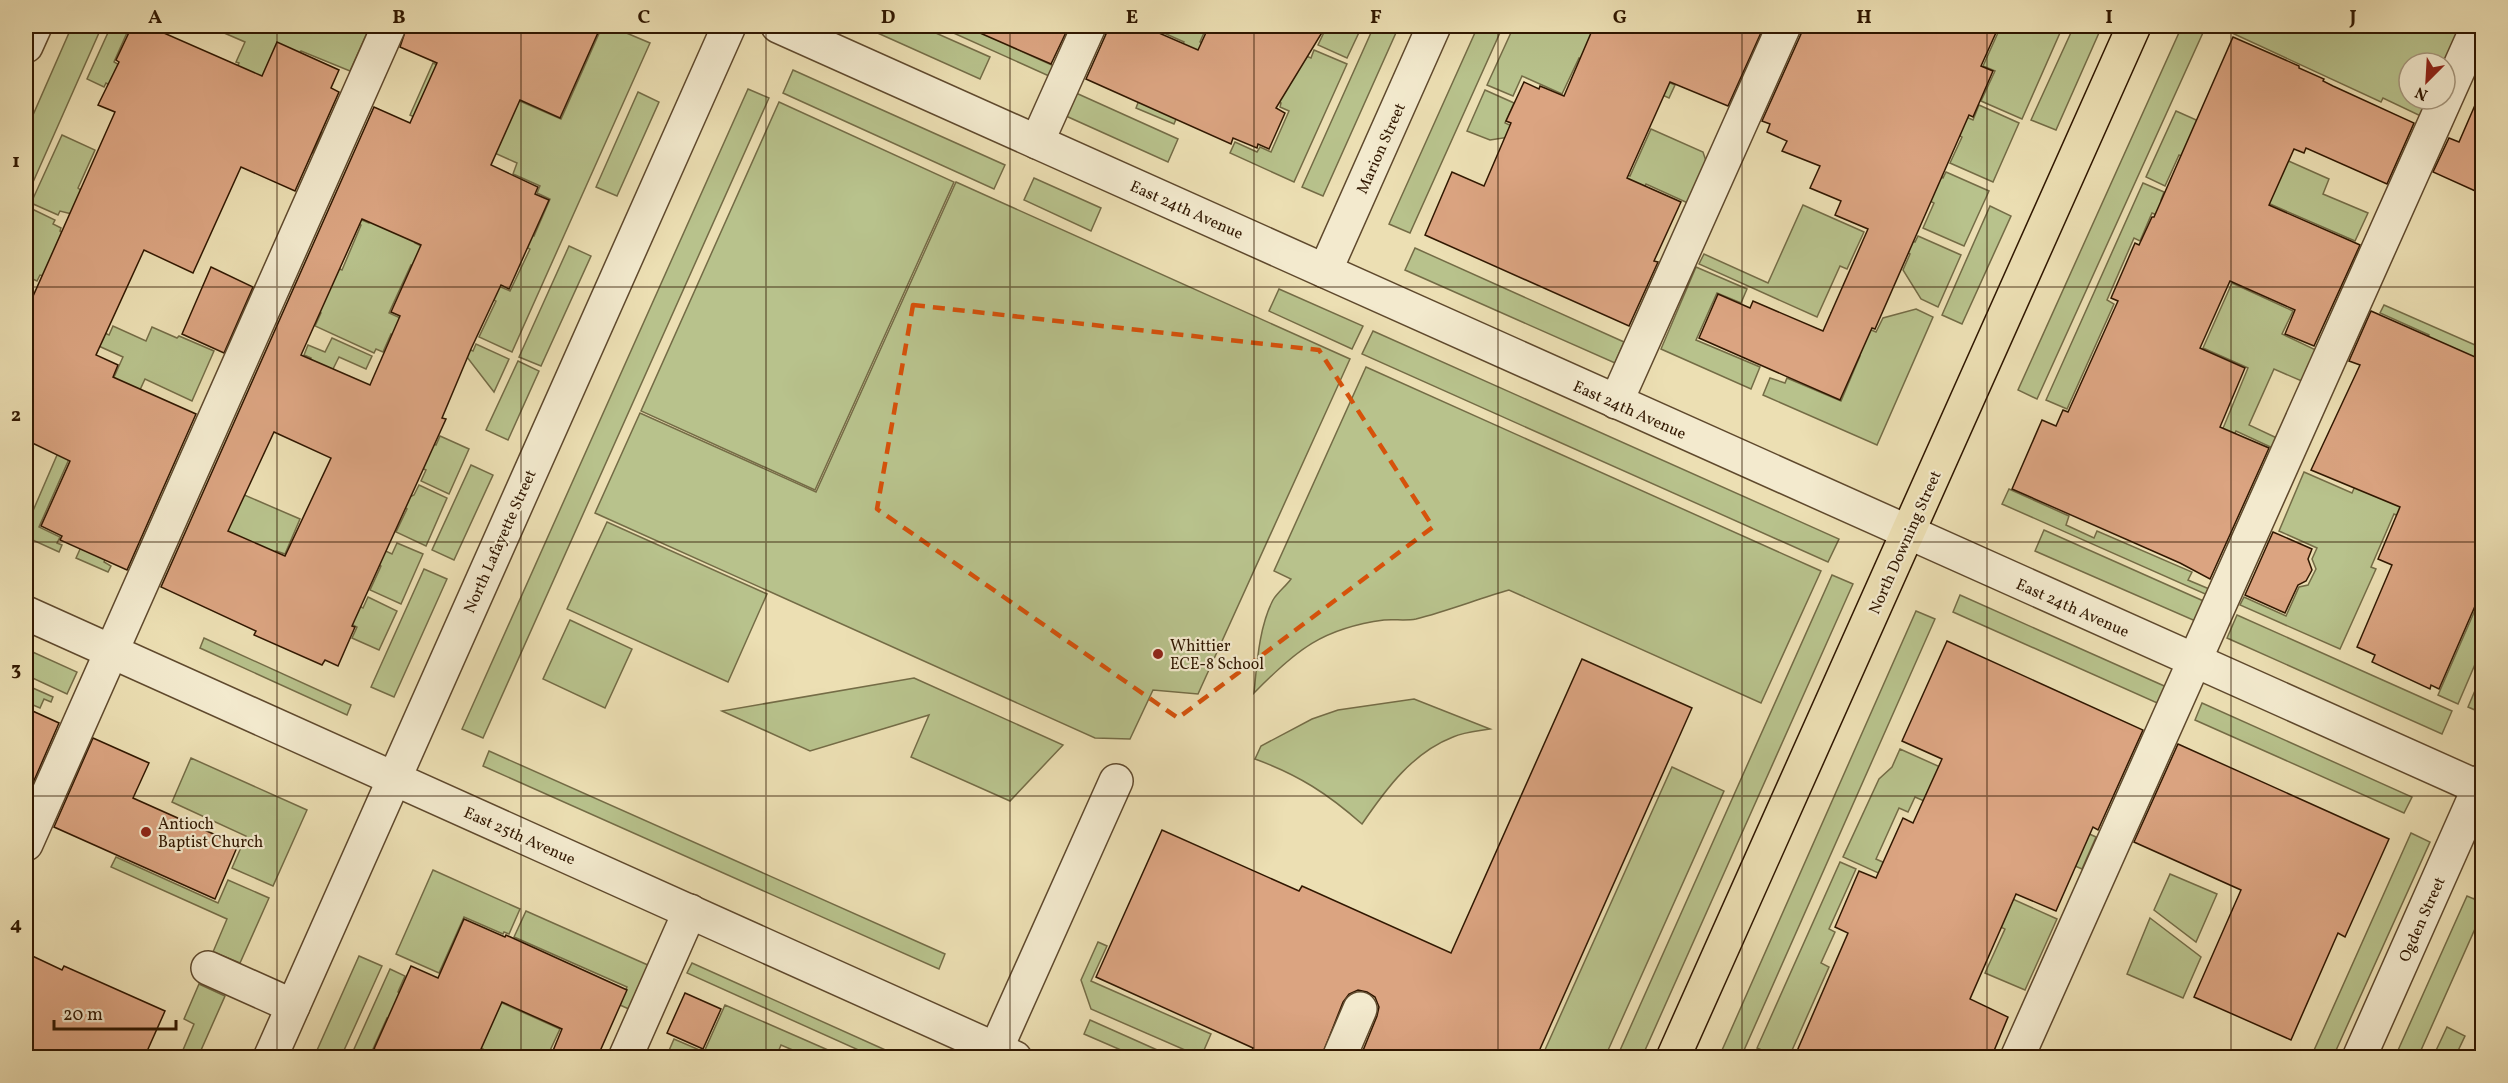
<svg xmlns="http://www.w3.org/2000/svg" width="2508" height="1083" font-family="Vollkorn,serif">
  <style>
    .green { fill: #b8c28c; stroke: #746c46; stroke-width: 1.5 }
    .building { fill: #dba481; stroke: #301700; stroke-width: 1.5; fill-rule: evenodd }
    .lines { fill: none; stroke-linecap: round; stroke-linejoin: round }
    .minor-casing { stroke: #5f492d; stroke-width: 36 }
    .major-casing { stroke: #301700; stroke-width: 36 }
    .minor { stroke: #f3eace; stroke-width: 33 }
    .major { stroke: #ecdfb3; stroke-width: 33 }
    .marked { fill: none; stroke: #d6520b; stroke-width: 4.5; stroke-dasharray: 12 8; stroke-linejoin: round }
    .grid { fill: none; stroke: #301700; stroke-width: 1.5; stroke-opacity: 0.55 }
    .poi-dot { fill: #8f2418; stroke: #f3eace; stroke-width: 2 }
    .labels { text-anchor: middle; stroke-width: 4.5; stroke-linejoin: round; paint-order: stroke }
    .street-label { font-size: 16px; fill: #301700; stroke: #f3eace }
    .poi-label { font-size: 16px; fill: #301700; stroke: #f3eace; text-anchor: start }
    .neatline { fill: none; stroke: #301700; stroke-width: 2 }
    .grid-label { font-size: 20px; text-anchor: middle; font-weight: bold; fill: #301700 }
  </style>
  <rect width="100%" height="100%" fill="#ecdfb3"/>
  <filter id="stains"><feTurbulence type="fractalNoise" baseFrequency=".00333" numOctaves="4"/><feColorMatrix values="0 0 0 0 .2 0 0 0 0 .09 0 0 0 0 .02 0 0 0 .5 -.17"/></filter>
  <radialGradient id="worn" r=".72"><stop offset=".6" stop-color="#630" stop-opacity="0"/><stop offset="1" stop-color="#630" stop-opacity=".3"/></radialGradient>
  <g class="green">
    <polygon points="72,26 102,26 26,198 26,131"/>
    <polygon points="111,26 130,26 114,62 123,67 114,87 106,83 104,87 87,79"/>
    <polygon points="208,26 370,26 350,71 301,51 275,110 322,132 313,153 305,150 237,68 239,63 236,62 245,42"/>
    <polygon points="597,26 610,26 650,43 512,352 479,337 496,301 469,289 475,276 510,291 530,249 493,232 521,230 534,236 550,199 537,193 540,186 513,174 517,163 410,115 433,63 561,119 601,29"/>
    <polygon points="862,26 920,26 990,57 980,79"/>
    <polygon points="938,26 1021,26 1012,47 1054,66 1049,76"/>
    <polygon points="1148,26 1207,26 1200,42 1223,53 1188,90 1174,124 1136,108 1141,95 1157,101 1184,42"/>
    <polygon points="1327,26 1362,26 1347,58 1318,45"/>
    <polygon points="1374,26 1399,26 1323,196 1302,187"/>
    <polygon points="1478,26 1503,26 1410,233 1389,224"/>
    <polygon points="1514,26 1583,26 1651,55 1644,71 1675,85 1669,98 1579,58 1562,94 1522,76 1513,96 1487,85"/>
    <polygon points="2001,26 2063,26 2022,119 1981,101 1995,71 1983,66"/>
    <polygon points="2074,26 2102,26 2056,130 2031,120"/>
    <polygon points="2182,26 2206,26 2037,399 2018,390"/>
    <polygon points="2217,26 2457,26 2467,30 2445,63 2409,63 2409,99 2436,99 2427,119 2383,98 2381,102"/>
    <polygon points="1314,50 1347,64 1294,182 1230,153 1235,142 1257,152 1260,147 1271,152 1289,111 1280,107 1281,103 1217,74 1299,53 1311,58"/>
    <polygon points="793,70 1005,165 994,189 783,93"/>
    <polygon points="748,89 769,98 483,738 462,729"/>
    <polygon points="1485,90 1514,103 1505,123 1529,134 1490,140 1467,131"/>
    <polygon points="638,92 659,102 617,196 596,187"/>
    <polygon points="1076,93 1178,139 1168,162 1066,116"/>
    <polygon points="779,102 954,182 815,490 641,411"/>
    <polygon points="1979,105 2019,123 1993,182 1950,163 1962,137 1954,133 1962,115 1973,120"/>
    <polygon points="2176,111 2329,179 2323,194 2368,213 2355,241 2247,194 2250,187 2179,155 2165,186 2146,177"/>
    <polygon points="1651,129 1703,152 1707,164 1690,204 1646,184 1631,216 1605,165 1630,176"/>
    <polygon points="62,135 95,150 78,188 82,191 72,214 60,211 58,215 31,203"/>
    <polygon points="1946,172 1989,191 1964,246 1923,228 1934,203 1924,198 1935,174 1943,178"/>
    <polygon points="1034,178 1101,208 1091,231 1024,200"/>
    <polygon points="956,182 1350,359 1198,694 1153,690 1130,739 1095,738 595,513 640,413 816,492"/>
    <polygon points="2143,183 2164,192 2161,200 2170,204 2164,218 2152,213 2140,241 2134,238 2107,300 2114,304 2067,409 2046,400"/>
    <polygon points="384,190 423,225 415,243 423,247 441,278 411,265 389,313 442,337 404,340 391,334 383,352 376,349 374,353 315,326 321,313 312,309 311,257 342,270 361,225 329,210 331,207 369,223"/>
    <polygon points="1803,205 1864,232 1847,269 1840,266 1817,317 1699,264 1704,254 1768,283"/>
    <polygon points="1990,206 2011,216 1962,324 1942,315"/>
    <polygon points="30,208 55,220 53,224 61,228 60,231 62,232 44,276 40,275 37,281 26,276 26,218"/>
    <polygon points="1918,236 1961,255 1938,307 1921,299 1903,270 1910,254 1901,250 1906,239 1915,242"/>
    <polygon points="569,246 591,256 541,366 519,357"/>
    <polygon points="1415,248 1624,342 1615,363 1405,270"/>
    <polygon points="1696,267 1747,289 1741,303 1717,293 1696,340 1760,367 1751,389 1661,349"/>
    <polygon points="2232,283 2293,311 2282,334 2318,351 2304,382 2274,369 2249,425 2281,440 2277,450 2236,431 2212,483 2202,479 2248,368 2203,348"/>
    <polygon points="26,287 34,301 109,335 113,326 146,341 152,327 177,338 179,336 214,351 192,401 145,379 127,418 101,406 123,357 43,321 41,323 26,317"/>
    <polygon points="1279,289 1363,326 1352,349 1269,311"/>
    <polygon points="2384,305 2482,348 2482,366 2467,359 2452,396 2482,410 2482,419 2408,381 2429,335 2380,313"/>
    <polygon points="1916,309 1933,317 1877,445 1763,395 1770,378 1785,383 1787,378 1841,401 1860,356 1827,342 1831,313 1876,332 1883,318"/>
    <polygon points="1373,331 1839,539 1828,562 1362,354"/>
    <polygon points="332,338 372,356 366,369 339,357 331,373 309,364 311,358 304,355 308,345 325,352"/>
    <polygon points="443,338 473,351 476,344 509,359 494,392 467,357"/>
    <polygon points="518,361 539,371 508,440 486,430"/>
    <path d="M1366,367L1821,571L1761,703L1509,590C1478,599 1447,611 1416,619C1406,621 1394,619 1384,620C1323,628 1296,650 1254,693C1257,663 1259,627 1273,600C1277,593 1286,586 1291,579L1274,571Z"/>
    <polygon points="73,418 85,423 39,527 60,537 57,543 62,545 59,552 26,537 26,527"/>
    <polygon points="440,436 469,449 449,494 421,481 426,470 409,463 420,438 436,445"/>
    <polygon points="471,465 493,475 454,560 432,550"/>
    <polygon points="2304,472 2352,493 2356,484 2414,509 2409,520 2394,514 2371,567 2376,569 2340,649 2240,605 2244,597 2286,616 2299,587 2308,585 2316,569 2312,559 2317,548 2279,531"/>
    <polygon points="114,474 108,554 104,562 111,566 108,572 76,558"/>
    <polygon points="419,485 447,498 426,546 396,532 407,509 395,504 414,495"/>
    <polygon points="2009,489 2069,516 2066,525 2094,538 2097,531 2192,572 2188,580 2214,591 2212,597 2002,504"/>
    <polygon points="242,494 300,519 285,554 276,551 274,556 216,531"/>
    <polygon points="607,522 767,594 728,682 567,609"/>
    <polygon points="2044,530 2208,603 2200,623 2035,551"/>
    <polygon points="397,543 423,554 401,604 370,590 381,566 371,561 377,547 392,554"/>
    <polygon points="424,569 447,579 394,697 371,687"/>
    <polygon points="1832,575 1853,584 1642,1057 1617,1057"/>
    <polygon points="2482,594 2482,648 2458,704 2438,695"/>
    <polygon points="1960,595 2171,689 2164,706 1953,612"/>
    <polygon points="368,597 397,611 379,650 352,638 357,627 345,621 351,602 363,608"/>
    <polygon points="1916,611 1935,619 1741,1057 1719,1057"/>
    <polygon points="2237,615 2452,711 2442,734 2227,638"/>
    <polygon points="570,620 632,649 605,708 543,679"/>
    <polygon points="204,638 351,705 347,715 200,648"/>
    <polygon points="26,649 77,672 67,694 26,675"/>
    <polygon points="2482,674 2482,713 2468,707"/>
    <polygon points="914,678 1063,745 1010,801 911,757 929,715 810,751 722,711"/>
    <polygon points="26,685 53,697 51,702 44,699 40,708 26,702"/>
    <path d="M1414,699L1490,729C1478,731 1464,732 1453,737C1412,753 1386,789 1362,824C1328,794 1299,775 1255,759L1261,746L1312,719L1338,710Z"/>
    <polygon points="2202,703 2412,797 2404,813 2195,720"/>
    <polygon points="1900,749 2096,837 2082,869 1915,797 1908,812 1899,808 1876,859 1975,903 1969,914 1843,857 1879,779 1892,767"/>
    <polygon points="489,751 945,954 939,969 483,766"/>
    <polygon points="191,758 307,810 273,886 232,868 246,836 172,802"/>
    <polygon points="1672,767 1724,791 1605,1057 1556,1057 1544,1052"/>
    <polygon points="2411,833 2430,842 2333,1057 2311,1057"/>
    <polygon points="116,857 218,903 228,880 269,898 240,963 213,952 227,919 111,867"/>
    <polygon points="1840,862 1856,869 1829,929 1835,932 1821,963 1829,967 1789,1057 1777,1057 1757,1048"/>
    <polygon points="433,870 520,909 509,934 504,932 503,934 464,917 439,973 396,954"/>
    <polygon points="2170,874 2217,894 2196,942 2154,910"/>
    <polygon points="2482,879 2482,913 2418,1057 2395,1057 2467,896 2474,899"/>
    <polygon points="1988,888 2057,919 2025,990 1985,973 2005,929 1975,915"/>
    <polygon points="526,911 650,966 631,1010 620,1005 627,987 514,937"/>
    <polygon points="2150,918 2201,957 2183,998 2127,974"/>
    <polygon points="1098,942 1107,946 1091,981 1211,1034 1201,1057 1091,1009 1081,980"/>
    <polygon points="359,956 382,966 341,1057 314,1057"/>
    <polygon points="692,963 901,1057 874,1057 687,973"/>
    <polygon points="390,969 405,976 398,992 407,997 395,1021 387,1018 373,1049 390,1057 350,1058"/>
    <polygon points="199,984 225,996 198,1057 180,1057 194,1024 184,1019"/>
    <polygon points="489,997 560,1029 547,1057 479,1057 483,1049 477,1046"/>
    <polygon points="725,1005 844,1057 809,1057 781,1045 776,1057 677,1058 668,1053 674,1039 704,1052"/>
    <polygon points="1090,1020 1173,1057 1137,1057 1084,1034"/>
    <polygon points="2447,1027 2465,1036 2455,1057 2433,1057"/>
  </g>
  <g class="building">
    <polygon points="132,26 148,26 262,76 277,42 339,70 331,88 339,92 295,191 241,167 193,273 144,250 96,355 118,365 113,377 196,414 127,570 60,540 62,536 41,526 70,461 26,440 26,312 115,112 98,105 119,62 116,60"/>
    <path d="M407,26H601L560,118L520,100L491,165L538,187L535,194L549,200L509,289L501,285L471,349L442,418L446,419L352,626L355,627L338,666L325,660L322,665L254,635L256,631L161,587L374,107L410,123L437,63L400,47ZM362,219L421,245L391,312L400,316L370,385L301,355ZM274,432L331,458L285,556L228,531Z"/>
    <polygon points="964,26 1069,26 1051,64"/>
    <polygon points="1107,26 1143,26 1198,50 1209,26 1326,26 1276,108 1285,113 1269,149 1258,144 1257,148 1233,138 1231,144 1086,79 1106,34"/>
    <polygon points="1594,26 1764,26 1728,106 1670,82 1627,178 1681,202 1654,261 1658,262 1629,326 1425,235 1452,172 1484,186 1511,123 1506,121 1524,82 1539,89 1540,86 1564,96"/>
    <polygon points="1803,26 1999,26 1981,66 1993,71 1973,117 1969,115 1875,329 1872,328 1840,400 1699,338 1718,294 1750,308 1753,301 1823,331 1868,229 1835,215 1841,201 1810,188 1820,166 1782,151 1787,141 1767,132 1770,124 1762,121 1801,34"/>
    <polygon points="2233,37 2299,66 2299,68 2324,79 2323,81 2333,86 2414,123 2387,184 2306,148 2304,153 2294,149 2269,205 2360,245 2314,346 2285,334 2295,310 2230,281 2200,348 2245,368 2220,427 2269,448 2210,579 2180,563 2012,489 2042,420 2056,426 2063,410 2068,412 2118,301 2111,298 2135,243 2139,245 2152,217 2154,217"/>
    <polygon points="2482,89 2482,194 2433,172 2449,138 2459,142"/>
    <polygon points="211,267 253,287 224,353 182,334"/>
    <polygon points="2371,311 2482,360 2482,590 2439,689 2431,685 2430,689 2372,662 2375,655 2357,647 2392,565 2378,559 2400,507 2311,470 2360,365 2349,361"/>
    <polygon points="2273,532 2312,549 2308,559 2312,570 2306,581 2298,585 2285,613 2245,595"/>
    <polygon points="1947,641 2143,730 2098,830 2093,827 2056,911 2016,894 1970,999 2008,1017 1991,1058 1794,1058 1848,933 1835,927 1859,871 1876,878 1903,818 1913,823 1942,759 1902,741"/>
    <polygon points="1582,659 1692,708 1536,1058 1360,1058 1377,1016 1379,1007 1375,997 1367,992 1358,990 1349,994 1343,1002 1321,1058 1249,1058 1253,1048 1096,977 1162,830 1299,891 1302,886 1451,953"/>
    <polygon points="26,708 59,723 26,799"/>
    <polygon points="93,738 149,763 133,798 238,845 215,899 54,827"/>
    <polygon points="2178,744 2389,839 2345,937 2338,933 2291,1040 2194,997 2241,890 2134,842"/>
    <polygon points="464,919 505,937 506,935 627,990 597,1058 550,1058 562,1029 502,1002 477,1058 392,1058 374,1049 411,966 438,978"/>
    <polygon points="26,953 62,970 64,966 165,1011 144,1058 26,1058"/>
    <polygon points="685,993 721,1009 703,1049 667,1033"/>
  </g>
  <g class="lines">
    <defs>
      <g id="minor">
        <polyline points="778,26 2482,789"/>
        <polyline points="26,46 35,26"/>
        <polyline points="1037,142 1089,26"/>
        <polyline points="1325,271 1434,26"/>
        <polyline points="1616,402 1784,26"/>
        <polyline points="26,613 1015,1058"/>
        <polyline points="26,844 389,26"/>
        <polyline points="208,968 293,1006"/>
        <polyline points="996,1049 1116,781"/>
        <polyline points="270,1058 729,26"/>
        <polyline points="625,1058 690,911"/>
        <polyline points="1339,1058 1360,1009"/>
        <polyline points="2017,1058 2478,26"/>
        <polyline points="2359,1058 2482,781"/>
      </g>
      <polyline id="major" points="1673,1058 2134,26"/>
    </defs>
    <use href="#minor" class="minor-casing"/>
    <use href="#major" class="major-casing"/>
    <use href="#minor" class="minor"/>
    <use href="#major" class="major"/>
  </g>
  <path class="marked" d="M913,305L1319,350L1433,527L1178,718L877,509Z"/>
  <path class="grid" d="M277,26V1058M521,26V1058M766,26V1058M1010,26V1058M1254,26V1058M1498,26V1058M1742,26V1058M1987,26V1058M2231,26V1058M26,287H2482M26,542H2482M26,796H2482"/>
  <g class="poi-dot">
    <circle cx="1158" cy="654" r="6"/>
    <circle cx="146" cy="832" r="6"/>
  </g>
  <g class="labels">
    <g class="street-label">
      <text transform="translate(1380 148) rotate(-66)" y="6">Marion Street</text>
      <text transform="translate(1187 209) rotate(24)" y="6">East 24th Avenue</text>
      <text transform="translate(1630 409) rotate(24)" y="6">East 24th Avenue</text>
      <text transform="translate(499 541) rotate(-66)" y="6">North Lafayette Street</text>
      <text transform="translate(1904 542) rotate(-66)" y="6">North Downing Street</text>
      <text transform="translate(2073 607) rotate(24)" y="6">East 24th Avenue</text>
      <text transform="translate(520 835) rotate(24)" y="6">East 25th Avenue</text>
      <text transform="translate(2421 919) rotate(-66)" y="6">Ogden Street</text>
    </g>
    <g class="poi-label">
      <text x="1170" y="651">Whittier<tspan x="1170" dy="18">ECE-8 School</tspan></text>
      <text x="158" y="829">Antioch<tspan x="158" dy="18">Baptist Church</tspan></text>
    </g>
  </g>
  <rect width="2508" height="1083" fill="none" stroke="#ecdfb3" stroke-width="66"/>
  <g transform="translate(2427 81) rotate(204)"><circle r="28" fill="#f3eace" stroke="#a5967c" stroke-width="1.5"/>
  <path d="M0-4.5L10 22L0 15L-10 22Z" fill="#8f2418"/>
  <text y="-9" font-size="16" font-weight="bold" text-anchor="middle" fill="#301700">N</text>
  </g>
  <path d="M54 1020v9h122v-9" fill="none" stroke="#301700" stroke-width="3"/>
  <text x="63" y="1020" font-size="18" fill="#301700" stroke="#f3eace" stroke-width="4.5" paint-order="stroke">20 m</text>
  <rect x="33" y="33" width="2442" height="1017" class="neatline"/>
  <g class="grid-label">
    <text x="155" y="23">A</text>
    <text x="399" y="23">B</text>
    <text x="644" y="23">C</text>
    <text x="888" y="23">D</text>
    <text x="1132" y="23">E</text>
    <text x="1376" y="23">F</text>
    <text x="1620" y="23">G</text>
    <text x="1864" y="23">H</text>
    <text x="2109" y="23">I</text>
    <text x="2353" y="23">J</text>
    <text x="16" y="167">1</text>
    <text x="16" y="421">2</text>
    <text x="16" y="675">3</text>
    <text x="16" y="930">4</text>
  </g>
  <rect width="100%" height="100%" filter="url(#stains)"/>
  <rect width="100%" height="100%" fill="url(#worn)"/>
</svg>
